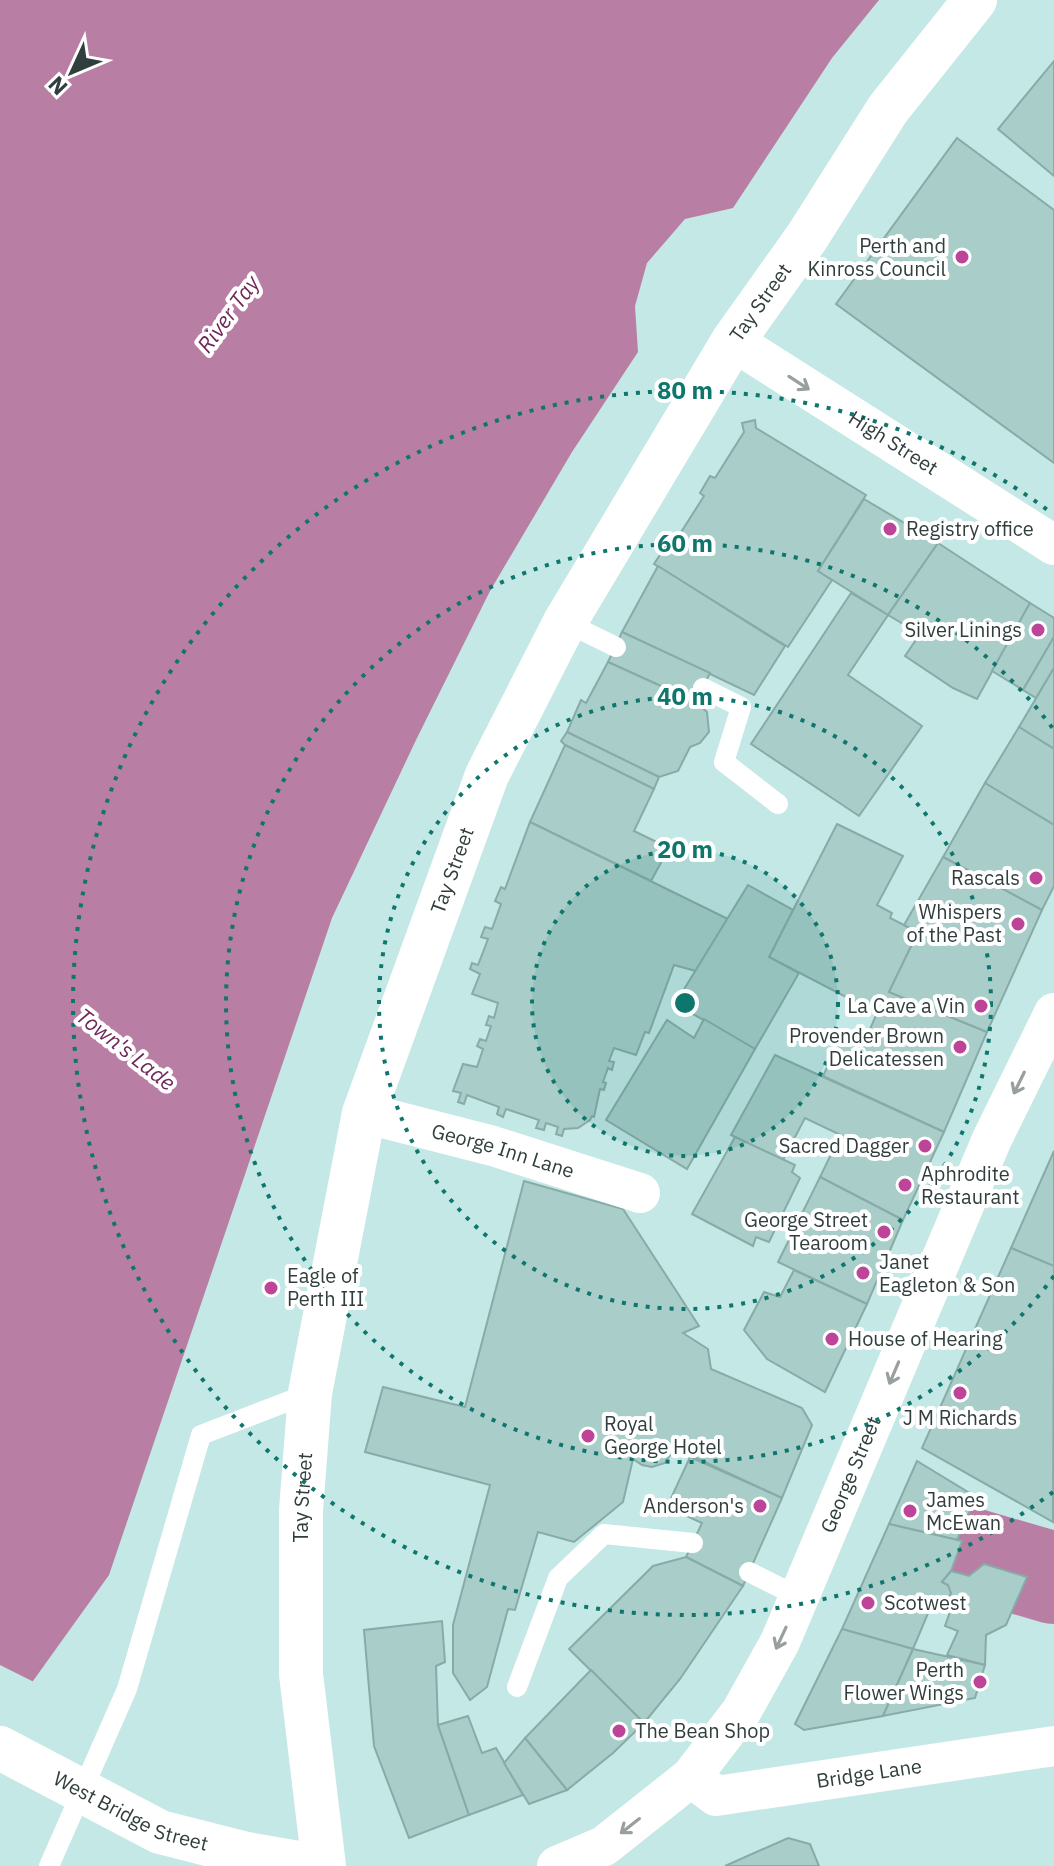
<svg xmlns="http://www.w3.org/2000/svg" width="1054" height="1866" font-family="'IBM Plex Sans',sans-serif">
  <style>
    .water { fill: #b97ea3 }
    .pier { fill: #c4e8e5 }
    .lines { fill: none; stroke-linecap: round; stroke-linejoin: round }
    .river { stroke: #b97ea3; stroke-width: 92 }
    .building { fill: #a9cdc9; stroke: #88aba8; stroke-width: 2 }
    .lane { stroke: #fff; stroke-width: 20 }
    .street { stroke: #fff; stroke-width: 40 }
    .primary { stroke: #fff; stroke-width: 44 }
    .oneway { stroke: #989f9e }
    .ring { fill: none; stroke: #0f766e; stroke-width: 4; stroke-dasharray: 4 8 }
    .poi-dot { fill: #bd4498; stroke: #fff; stroke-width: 3 }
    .labels { text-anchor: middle; stroke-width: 8; stroke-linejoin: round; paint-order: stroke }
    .poi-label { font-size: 20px; fill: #303f3d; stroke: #fff; text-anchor: end }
    .street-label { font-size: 20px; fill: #303f3d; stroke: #fff }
    .water-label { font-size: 22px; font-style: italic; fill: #6f2759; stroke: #fff }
    .centre { fill: #0f766e; stroke: #fff; stroke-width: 4 }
    .ring-label { font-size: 24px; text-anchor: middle; font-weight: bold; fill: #0f766e; stroke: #fff; stroke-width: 8; stroke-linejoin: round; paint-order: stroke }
  </style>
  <rect width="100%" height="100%" fill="#c4e8e5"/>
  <polygon class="water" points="0,0 879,0 832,58 733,208 685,219 647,263 635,306 638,352 572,452 490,591 416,740 332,918 109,1575 33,1681 0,1757"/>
  <polygon class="pier" points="0,1665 36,1683 4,1758 0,1761"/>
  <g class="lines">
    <polyline class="river" points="961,1551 1054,1578"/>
  </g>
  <g class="building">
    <polygon points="1054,61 1054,176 998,129"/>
    <polygon points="957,138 1054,210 1054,463 836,304"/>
    <polygon points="755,420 756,428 866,495 818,571 832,580 788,647 654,564 673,535 678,537 704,496 700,493 710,476 715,478 744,432 742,423"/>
    <polygon points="864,499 938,543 888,615 818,571"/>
    <polygon points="938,543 1030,603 977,699 953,688 905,656 920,634 888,615"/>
    <polygon points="658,566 785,646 754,695 622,632"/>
    <polygon points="851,593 888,615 848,675 922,726 859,816 751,744"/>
    <polygon points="1030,603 1054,618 1054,637 1023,690 992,671"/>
    <polygon points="622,632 710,673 696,702 608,662"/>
    <polygon points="1054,637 1054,668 1036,698 1023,690"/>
    <polygon points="608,662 696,702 707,712 709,732 700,743 690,747 678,771 659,777 567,732 581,700 586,703"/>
    <polygon points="1054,668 1054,749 1019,727"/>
    <polygon points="1019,727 1054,749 1054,825 985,783"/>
    <polygon points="567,732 659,777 654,789 565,745 561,741"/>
    <polygon points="565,745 654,789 634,831 669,848 651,881 530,822"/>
    <polygon points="985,783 1054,825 1054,886 1042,910 943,857"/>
    <polygon points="530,822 728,919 696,971 674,965 649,1033 645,1032 636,1055 614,1048 609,1061 614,1062 612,1070 608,1068 603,1082 606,1083 604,1090 600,1089 594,1117 592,1116 590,1120 578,1128 564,1129 562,1136 556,1134 558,1127 546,1123 544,1130 536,1128 539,1120 506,1109 503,1117 497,1114 499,1107 467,1095 464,1104 458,1102 461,1093 453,1091 463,1064 477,1067 483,1049 477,1046 480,1039 486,1041 491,1026 486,1025 489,1016 494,1018 498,1003 472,994 480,974 470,969 472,963 478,965 488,939 481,937 485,927 492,929 501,904 495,901 501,887 505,889"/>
    <polygon points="837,824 903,856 877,905 892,913 890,918 918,932 889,992 987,1032 944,1132 823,1076 840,1040 856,1039 864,1043 877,1013 769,957"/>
    <polygon points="943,857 1042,910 987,1032 889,992 918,932 904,925"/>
    <polygon points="748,885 793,910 769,957 799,973 755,1049 675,1004"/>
    <polygon points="704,1019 755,1049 687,1169 606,1120 667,1020 694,1038"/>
    <polygon points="775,1055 944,1132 903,1220 820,1177 837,1142 861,1154 864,1146 805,1118 783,1160 731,1135"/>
    <polygon points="735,1137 795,1165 792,1172 800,1178 769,1242 756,1237 753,1246 692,1214"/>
    <polygon points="1054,1151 1054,1266 1011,1248"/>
    <polygon points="820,1177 903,1220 867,1304 778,1262"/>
    <polygon points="524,1181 623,1209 699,1326 683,1333 708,1349 711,1369 802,1408 812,1425 782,1498 675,1448 665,1463 652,1467 642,1465 633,1459 623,1502 574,1542 538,1532 515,1610 508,1609 487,1687 470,1700 453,1673 453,1625 490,1485 365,1452 383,1387 465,1407"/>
    <polygon points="1011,1248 1054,1266 1053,1522 922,1448"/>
    <polygon points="794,1270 867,1304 825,1392 767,1359 744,1330 764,1292 780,1297"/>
    <polygon points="690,1457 782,1498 743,1586 686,1557 702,1523 667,1507"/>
    <polygon points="917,1461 976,1497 957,1540 889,1524"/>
    <polygon points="889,1524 962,1541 951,1571 942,1582 948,1585 951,1593 948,1601 931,1606 913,1649 842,1629"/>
    <polygon points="686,1557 743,1586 680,1679 644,1723 569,1649 653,1566"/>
    <polygon points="984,1564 1027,1577 1006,1625 986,1635 985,1665 947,1655 958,1631 945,1626 951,1609 941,1605 948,1601 951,1593 948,1585 942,1582 951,1571 969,1576"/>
    <polygon points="442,1621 445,1662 436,1666 438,1725 469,1815 409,1838 374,1746 364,1630"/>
    <polygon points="842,1629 913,1649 883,1716 804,1730 795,1724"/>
    <polygon points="913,1649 985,1665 975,1698 883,1716"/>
    <polygon points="591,1670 644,1723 613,1753 567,1790 525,1738"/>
    <polygon points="468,1716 482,1753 496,1748 523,1795 469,1815 438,1725"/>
    <polygon points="525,1738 567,1790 529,1804 504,1763"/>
    <polygon points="788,1838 810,1844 819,1866 725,1866"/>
  </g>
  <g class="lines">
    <g class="lane">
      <polyline points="565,622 616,647"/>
      <polyline points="703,688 741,707 724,762 778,804"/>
      <polyline points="749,1572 799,1597"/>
      <polyline points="517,1687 558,1578 604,1534 693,1543"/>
      <polyline points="49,1866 127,1689 201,1435 310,1393"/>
    </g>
    <g class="street">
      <path id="s1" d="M733,341L1054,545"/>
      <path id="s2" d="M364,1113L493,1146L640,1193"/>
      <path id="s3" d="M691,1777L716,1796L1054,1746"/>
      <path id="s4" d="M557,1866L604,1846L691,1777L741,1712L780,1642L992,1139L1054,1013"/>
    </g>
    <g class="primary">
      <path id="s5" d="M0,1748L160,1832L247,1854L316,1866"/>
      <path id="s6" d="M324,1866L301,1674V1510L310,1393L364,1113L487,775L565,622L733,341L807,237L888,109L975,0"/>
    </g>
  </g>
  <defs><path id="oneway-shaft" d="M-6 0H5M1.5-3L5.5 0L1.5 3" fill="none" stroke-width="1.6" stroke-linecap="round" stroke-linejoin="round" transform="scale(2)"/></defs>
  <g class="oneway">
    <use href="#oneway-shaft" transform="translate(799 383) rotate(33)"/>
    <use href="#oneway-shaft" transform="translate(1019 1083) rotate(116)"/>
    <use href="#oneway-shaft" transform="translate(894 1373) rotate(113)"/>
    <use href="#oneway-shaft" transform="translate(781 1638) rotate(115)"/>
    <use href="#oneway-shaft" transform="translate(630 1826) rotate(142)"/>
  </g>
  <circle cx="685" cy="1003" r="153" fill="#0f766e" fill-opacity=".12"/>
  <g class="ring">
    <circle cx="685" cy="1003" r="153"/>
    <circle cx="685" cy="1003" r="306"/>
    <path d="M1054 1276A459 459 0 1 1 1054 730"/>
    <path d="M1053 1492A612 612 0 1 1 1053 514"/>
  </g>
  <g class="poi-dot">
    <circle cx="962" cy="257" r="8"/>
    <circle cx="890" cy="529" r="8"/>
    <circle cx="1038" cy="630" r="8"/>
    <circle cx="1036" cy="878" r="8"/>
    <circle cx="1018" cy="924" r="8"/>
    <circle cx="981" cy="1006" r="8"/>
    <circle cx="960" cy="1047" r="8"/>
    <circle cx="925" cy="1146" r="8"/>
    <circle cx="905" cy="1185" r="8"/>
    <circle cx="884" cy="1232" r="8"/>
    <circle cx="863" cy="1273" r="8"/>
    <circle cx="271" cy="1288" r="8"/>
    <circle cx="832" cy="1339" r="8"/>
    <circle cx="960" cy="1393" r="8"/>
    <circle cx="588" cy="1436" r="8"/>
    <circle cx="760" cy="1506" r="8"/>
    <circle cx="910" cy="1511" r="8"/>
    <circle cx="868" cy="1603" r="8"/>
    <circle cx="980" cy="1682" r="8"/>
    <circle cx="619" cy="1731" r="8"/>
  </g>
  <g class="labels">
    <g class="poi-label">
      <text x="946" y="253">Perth and<tspan x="946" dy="23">Kinross Council</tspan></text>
      <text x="906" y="536" text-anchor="start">Registry office</text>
      <text x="1022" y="637">Silver Linings</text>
      <text x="1020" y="885">Rascals</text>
      <text x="1002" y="919">Whispers<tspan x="1002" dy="23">of the Past</tspan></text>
      <text x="965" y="1013">La Cave a Vin</text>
      <text x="944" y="1043">Provender Brown<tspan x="944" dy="23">Delicatessen</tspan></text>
      <text x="909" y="1153">Sacred Dagger</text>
      <text x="921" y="1181" text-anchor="start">Aphrodite<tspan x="921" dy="23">Restaurant</tspan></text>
      <text x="868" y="1227">George Street<tspan x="868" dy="23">Tearoom</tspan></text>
      <text x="879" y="1269" text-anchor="start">Janet<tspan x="879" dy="23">Eagleton &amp; Son</tspan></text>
      <text x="287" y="1283" text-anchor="start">Eagle of<tspan x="287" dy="23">Perth III</tspan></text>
      <text x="848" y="1346" text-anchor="start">House of Hearing</text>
      <text x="960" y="1425" text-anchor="middle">J M Richards</text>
      <text x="604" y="1431" text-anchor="start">Royal<tspan x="604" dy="23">George Hotel</tspan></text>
      <text x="926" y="1507" text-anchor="start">James<tspan x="926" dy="23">McEwan</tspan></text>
      <text x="744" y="1513">Anderson's</text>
      <text x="884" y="1610" text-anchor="start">Scotwest</text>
      <text x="964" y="1677">Perth<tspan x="964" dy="23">Flower Wings</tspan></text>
      <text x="635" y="1738" text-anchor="start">The Bean Shop</text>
    </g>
    <g class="street-label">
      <text dy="7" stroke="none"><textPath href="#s6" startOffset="1666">Tay Street</textPath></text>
      <text dy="7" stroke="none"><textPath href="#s1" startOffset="190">High Street</textPath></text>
      <text dy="7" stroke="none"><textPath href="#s6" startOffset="1018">Tay Street</textPath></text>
      <text dy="7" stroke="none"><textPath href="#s2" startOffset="144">George Inn Lane</textPath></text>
      <text dy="7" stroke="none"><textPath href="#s4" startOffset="506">George Street</textPath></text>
      <text dy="7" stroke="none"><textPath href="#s6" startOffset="370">Tay Street</textPath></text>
      <text dy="7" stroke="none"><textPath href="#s3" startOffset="186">Bridge Lane</textPath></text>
      <text dy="7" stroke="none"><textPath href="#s5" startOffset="146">West Bridge Street</textPath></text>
    </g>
    <g class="water-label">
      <text transform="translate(228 314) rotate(-54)" y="8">River Tay</text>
      <text transform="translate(126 1049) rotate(38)" y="8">Town's Lade</text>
    </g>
  </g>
  <circle cx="685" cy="1003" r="12" class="centre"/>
  <g class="ring-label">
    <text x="685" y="399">80 m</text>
    <text x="685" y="552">60 m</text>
    <text x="685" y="705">40 m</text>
    <text x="685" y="858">20 m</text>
  </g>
  <g transform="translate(72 72) rotate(226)" stroke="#ffffff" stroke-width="6" paint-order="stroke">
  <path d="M0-6L14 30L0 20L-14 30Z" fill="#303f3d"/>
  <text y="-12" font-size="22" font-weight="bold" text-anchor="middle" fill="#303f3d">N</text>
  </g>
</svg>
